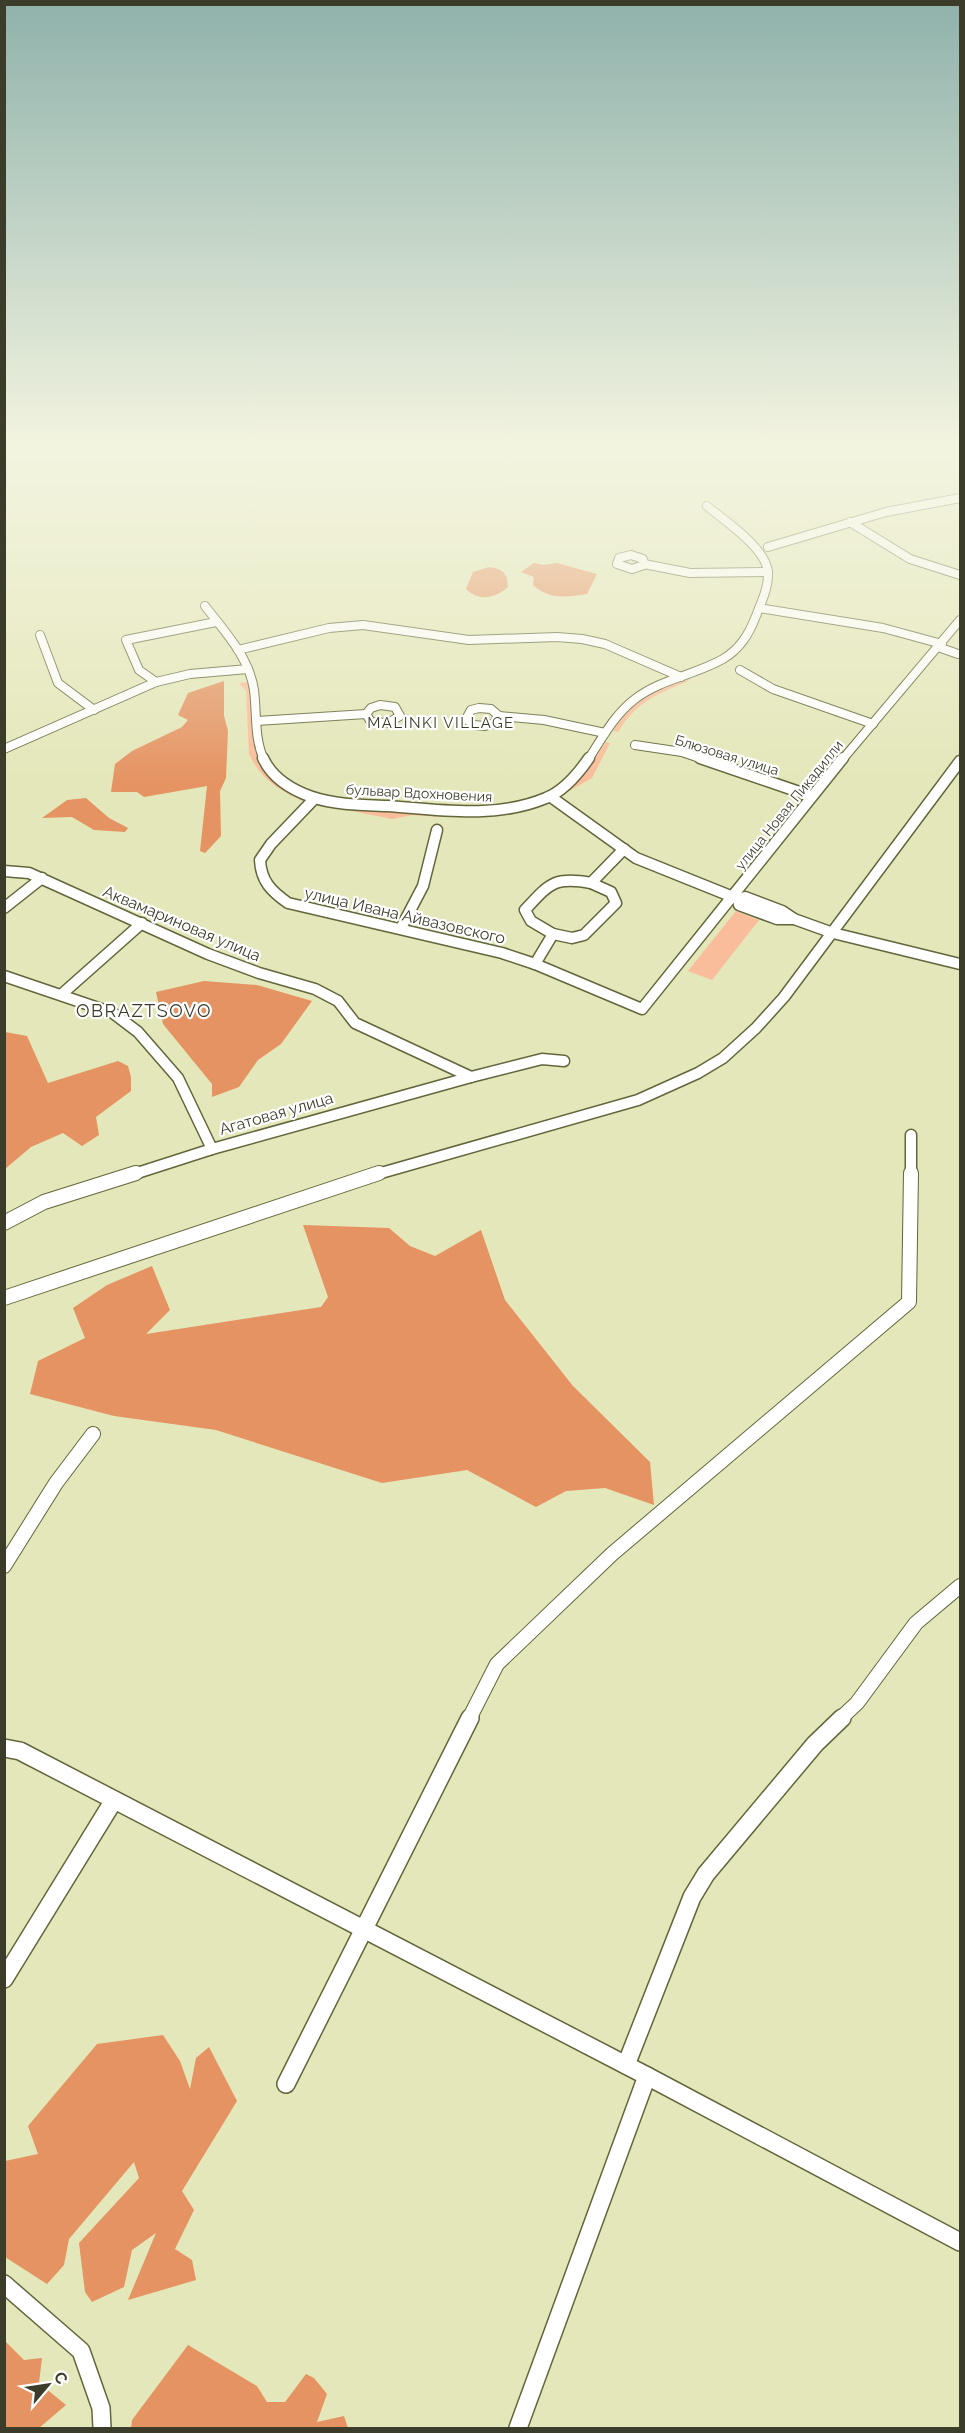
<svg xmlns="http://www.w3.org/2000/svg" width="965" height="2433" font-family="Raleway,sans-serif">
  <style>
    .green { fill: #fabd9b }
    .forest { fill: #e59362 }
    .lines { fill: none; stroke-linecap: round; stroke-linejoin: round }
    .minor-far3-casing { stroke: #63653b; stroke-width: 10 }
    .minor-far2-casing { stroke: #63653b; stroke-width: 13 }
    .minor-far1-casing { stroke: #63653b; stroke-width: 16 }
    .minor-casing { stroke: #63653b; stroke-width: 20 }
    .minor-far3 { stroke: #fff; stroke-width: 8 }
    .minor-far2 { stroke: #fff; stroke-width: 10 }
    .minor-far1 { stroke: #fff; stroke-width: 14 }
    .minor { stroke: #fff; stroke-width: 17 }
    .labels { text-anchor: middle; stroke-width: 4.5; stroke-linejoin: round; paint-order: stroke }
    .far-street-label { font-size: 14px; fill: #3b3c2a; stroke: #fff }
    .far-neighbourhood-label { font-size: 15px; letter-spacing: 1.5px; fill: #3b3c2a; stroke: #fff }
    .street-label { font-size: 16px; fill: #3b3c2a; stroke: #fff }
    .neighbourhood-label { font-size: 18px; letter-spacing: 1.5px; fill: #3b3c2a; stroke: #fff }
  </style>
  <rect width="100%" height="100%" fill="#e4e7b9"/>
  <g class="green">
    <path d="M687,678L690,680C657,695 638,700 618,732L613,731C633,699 654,693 687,678Z"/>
    <path d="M246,682L249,684L250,690L258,759L262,766L308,799L305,802C280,791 261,780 249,754L246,691L239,683Z"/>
    <polygon points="606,742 610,743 592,778 565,793 583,776"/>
    <polygon points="318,803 443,813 441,817 413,815 392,819 316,804"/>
    <polygon points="736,911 759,920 712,980 688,971"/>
  </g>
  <g class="forest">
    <path d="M534,563L543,565L557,563L597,574L587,594C567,597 549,600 533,585L534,577L521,572Z"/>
    <path d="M489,567C503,569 507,573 508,587C495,598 479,602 466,589L473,572Z"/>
    <polygon points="224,681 224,716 228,731 226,778 220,791 221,836 205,853 200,851 207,786 144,797 137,792 111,792 115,764 132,751 182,727 188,720 178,715 188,693"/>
    <polygon points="86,798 109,818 128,828 125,832 94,830 72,817 42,818 67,800"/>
    <polygon points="204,981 257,985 312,1001 281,1044 258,1060 239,1087 212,1097 212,1084 163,1024 156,992"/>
    <polygon points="5,1032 27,1036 48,1083 118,1061 128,1066 131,1077 131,1091 96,1117 99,1135 82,1146 63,1133 31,1147 5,1169"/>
    <polygon points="303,1225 389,1228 410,1246 435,1256 481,1230 505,1300 573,1386 650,1462 654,1505 605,1488 566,1491 536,1507 467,1470 382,1483 216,1430 114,1416 30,1394 38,1361 85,1338 73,1308 107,1285 152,1266 170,1310 146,1334 321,1307 328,1297"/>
    <polygon points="163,2035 180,2061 190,2089 196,2058 209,2047 237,2101 182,2191 194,2210 175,2249 192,2260 196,2280 128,2300 156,2233 132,2250 124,2287 92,2302 85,2292 79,2243 139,2178 134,2162 69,2239 64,2265 47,2284 5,2257 5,2161 38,2154 28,2126 97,2044"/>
    <polygon points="4,2340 24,2360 42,2358 39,2383 66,2405 39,2428 5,2428"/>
    <polygon points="188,2345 257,2386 267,2402 285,2402 306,2374 314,2378 327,2394 317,2422 344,2416 348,2428 131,2428 132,2420"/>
  </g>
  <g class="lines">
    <defs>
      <g id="minor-far3">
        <polyline points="850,522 910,559 960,575"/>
        <polyline points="768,547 886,512 960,498"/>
        <polygon points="631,555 643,559 644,565 632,569 617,564 619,558"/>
        <polyline points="644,564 690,573 768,572"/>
        <path d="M205,606C225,632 249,657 254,690C257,714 254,738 264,760"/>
        <polyline points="759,608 883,628 942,644"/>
        <polyline points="40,635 58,683 94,710"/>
        <polyline points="938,647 958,654"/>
        <polyline points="238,650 329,628 363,625 469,640 557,637 582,639 605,644 681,677"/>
        <polyline points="740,670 773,689 873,724"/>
        <polyline points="156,682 139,670 126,640 216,622"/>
        <polygon points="380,705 395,707 400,716 388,723 371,722 366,714 371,708"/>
        <polygon points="479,708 491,709 499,716 493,724 484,726 474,725 466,719 471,710"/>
        <polyline points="499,716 544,720 605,733"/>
        <polyline points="257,721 366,714"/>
        <polyline points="635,745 682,752 705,760"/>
        <polyline points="4,749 156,682 190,674 248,669"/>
        <path d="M588,760C602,738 615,714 635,699C661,679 695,675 723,659C740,649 749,634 756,616C761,603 769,587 768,572C766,548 725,521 707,506"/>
        <polyline points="842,760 960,620"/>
      </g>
      <g id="minor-far2">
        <path d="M263,758C272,778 292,790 312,797C336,805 363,805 388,806C440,810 496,819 546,798C564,791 578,774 589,758"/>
        <polyline points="700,758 811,796"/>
        <polyline points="551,797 636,858 738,899"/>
        <path d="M315,798L271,844L260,860C261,881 271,891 288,903L502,953L535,964L642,1009L843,758"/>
        <polyline points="4,871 29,873 208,954 259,973 315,989 338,1001 355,1023 471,1077"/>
        <polygon points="745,897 782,911 794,919 777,919 739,905 738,899"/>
        <polyline points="4,908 42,878"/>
        <polyline points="794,919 833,933 960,964"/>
        <polyline points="401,928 423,886 437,830"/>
        <path d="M553,934L531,921L525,910C549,884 554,876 591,883"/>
        <polyline points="535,964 553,934 572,938 584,935 616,903 611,892 591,883 624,849"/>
        <polyline points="4,976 113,1013 138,1032 178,1078 212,1149"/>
        <polyline points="62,994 142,923"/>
        <polyline points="131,1175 212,1149 471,1077 542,1059 564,1061"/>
        <polyline points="374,1175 638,1100 698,1073 723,1058 756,1028 784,997 960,761"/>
        <polyline points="911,1175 911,1135"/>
      </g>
      <g id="minor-far1">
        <polyline points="4,1223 44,1202 136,1173"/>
        <polyline points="4,1298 379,1173"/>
        <polyline points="4,1566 56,1483 93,1434"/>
        <polyline points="469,1719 497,1664 612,1554 909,1302 911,1173"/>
        <polyline points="840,1719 857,1703 916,1623 960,1586"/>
      </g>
      <g id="minor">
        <polyline points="4,1748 20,1751 647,2076 960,2242"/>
        <polyline points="4,1979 114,1800"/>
        <polyline points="626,2065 692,1897 706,1874 815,1744 842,1718"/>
        <polyline points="286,2084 470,1718"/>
        <polyline points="4,2284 81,2351 101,2408 102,2428"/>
        <polyline points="518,2428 647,2076"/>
      </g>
    </defs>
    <use href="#minor-far3" class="minor-far3-casing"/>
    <use href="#minor-far2" class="minor-far2-casing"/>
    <use href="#minor-far1" class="minor-far1-casing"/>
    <use href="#minor" class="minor-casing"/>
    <use href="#minor-far3" class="minor-far3"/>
    <use href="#minor-far2" class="minor-far2"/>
    <use href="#minor-far1" class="minor-far1"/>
    <use href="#minor" class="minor"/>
  </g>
  <linearGradient id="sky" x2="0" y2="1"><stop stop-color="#8fb2ab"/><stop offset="0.57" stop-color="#f3f4e0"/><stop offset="1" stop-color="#f3f4e0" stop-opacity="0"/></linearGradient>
  <rect width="965" height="783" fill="url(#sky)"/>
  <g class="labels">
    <g class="far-street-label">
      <text transform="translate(727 755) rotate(17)" y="5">Блюзовая улица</text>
      <text transform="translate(419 793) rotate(3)" y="5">бульвар Вдохновения</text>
      <text transform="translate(789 805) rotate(-51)" y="5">улица Новая Пикадилли</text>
    </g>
    <g class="far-neighbourhood-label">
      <text x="441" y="728">MALINKI VILLAGE</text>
    </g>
    <g class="street-label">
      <text transform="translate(405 915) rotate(13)" y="6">улица Ивана Айвазовского</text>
      <text transform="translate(182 923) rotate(23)" y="6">Аквамариновая улица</text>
      <text transform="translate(276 1113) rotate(-16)" y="6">Агатовая улица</text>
    </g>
    <g class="neighbourhood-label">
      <text x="144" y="1017">OBRAZTSOVO</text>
    </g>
  </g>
  <rect width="965" height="2433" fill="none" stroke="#3b3c2a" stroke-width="12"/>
  <g transform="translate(48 2385) rotate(61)" stroke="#ffffff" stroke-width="4.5" paint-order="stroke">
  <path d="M0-4.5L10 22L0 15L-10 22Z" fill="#3b3c2a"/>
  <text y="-9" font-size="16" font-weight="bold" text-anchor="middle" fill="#3b3c2a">С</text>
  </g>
</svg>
